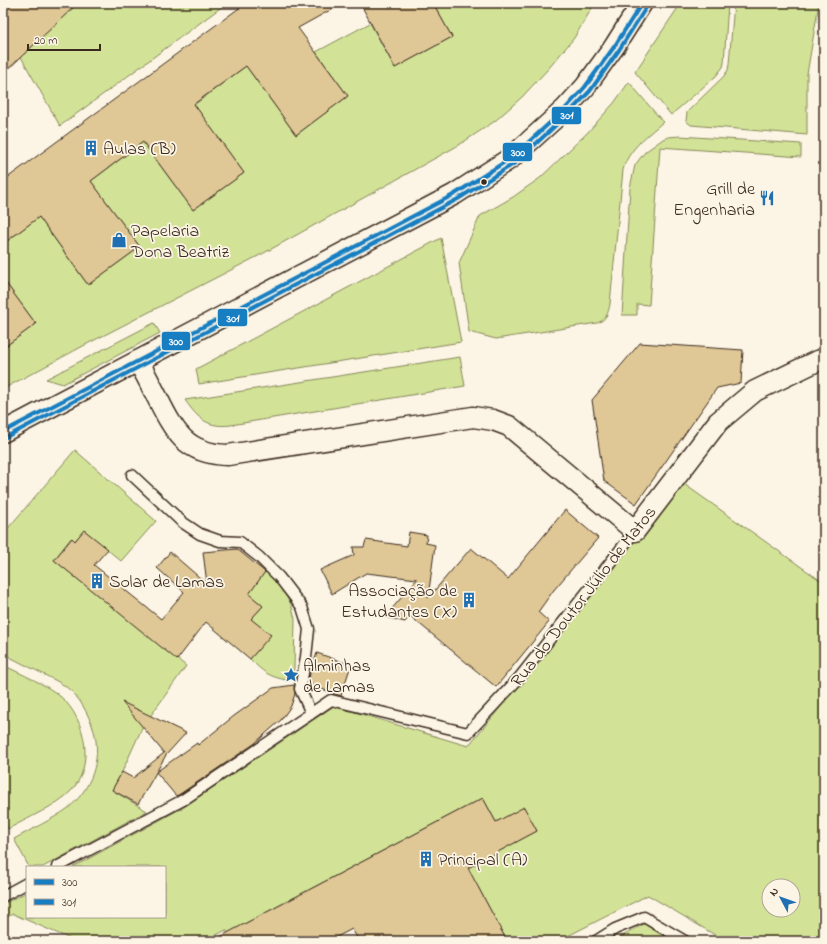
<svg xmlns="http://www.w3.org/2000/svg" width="827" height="944" font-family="'Indie Flower',sans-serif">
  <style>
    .green { fill: #d2e397; stroke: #86865a; fill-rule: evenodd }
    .building { fill: #dfc796; stroke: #3b2a1e }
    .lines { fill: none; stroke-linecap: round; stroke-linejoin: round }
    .lane-casing { stroke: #3b2a1e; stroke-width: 13 }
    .street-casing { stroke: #3b2a1e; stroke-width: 23 }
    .lane { stroke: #fcf5e5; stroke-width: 10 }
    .street { stroke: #fcf5e5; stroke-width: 20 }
    .bus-1-casing { stroke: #fcf5e5; stroke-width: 7 }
    .bus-2-casing { stroke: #fcf5e5; stroke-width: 7 }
    .bus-1 { stroke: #187ec2; stroke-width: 4 }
    .bus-2 { stroke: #187ec2; stroke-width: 4 }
    .bus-dot { fill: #3b2a1e; stroke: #fcf5e5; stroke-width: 1.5 }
    .labels { text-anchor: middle; stroke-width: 3.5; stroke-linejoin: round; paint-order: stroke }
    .poi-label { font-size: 18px; fill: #3b2a1e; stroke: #fcf5e5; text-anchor: start }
    .street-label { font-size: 18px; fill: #3b2a1e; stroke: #fcf5e5 }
    .line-badge { stroke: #fcf5e5; stroke-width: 1.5 }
    .badge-label { font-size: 11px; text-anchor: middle; font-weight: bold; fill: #fff }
  </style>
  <rect width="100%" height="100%" fill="#fcf5e5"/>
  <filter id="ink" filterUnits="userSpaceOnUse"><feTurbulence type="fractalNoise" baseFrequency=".025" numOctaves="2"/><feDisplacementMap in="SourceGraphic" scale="8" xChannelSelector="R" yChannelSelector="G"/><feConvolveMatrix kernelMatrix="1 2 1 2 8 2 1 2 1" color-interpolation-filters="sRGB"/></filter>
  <g filter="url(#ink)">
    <g class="green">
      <polygon points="77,3 227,3 60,126 21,57"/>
      <polygon points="433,3 508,3 509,5 512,3 595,3 574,38 549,68 522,97 495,121 459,145 264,253 85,345 3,389 3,348 36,324 3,279 3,244 39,217 88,285 140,247 91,181 143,142 193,210 244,173 194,105 246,66 296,135 348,96 316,52 370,23 395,68 452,37"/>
      <polygon points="681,3 728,3 724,63 723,67 716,76 671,115 635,72"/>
      <polygon points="734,3 819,3 807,74 807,135 691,125 686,121 687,112 724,76 728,70 729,64"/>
      <path d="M629,82L663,122C648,135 628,149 623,170L610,304C608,314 606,320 597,323L496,339L469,332L459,263L480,216L513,197L540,178L588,132L614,103Z"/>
      <polygon points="680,136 801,144 801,157 660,147 649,305 637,304 637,315 622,315 630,188 635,165 645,152 663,139 668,137"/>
      <polygon points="441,238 461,342 199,384 196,369"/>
      <polygon points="154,323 160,333 63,384 46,379"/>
      <path d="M460,357L465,386L231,425C208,428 198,419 185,400Z"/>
      <path d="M75,450L156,521L121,561L84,530L75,541L71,538L54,560L186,666L142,728L122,772L112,790L147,811L43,867H29L14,839C30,830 53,819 67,809C91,790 102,760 94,731C88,713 80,697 65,686C58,681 50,678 43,674C30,667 16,661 3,653V534Z"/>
      <path d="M674,477L824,583V941H725L648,895L558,941H507L478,887L415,921L404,901L537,831L524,808L496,822L483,798L246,923L232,941L226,930L205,941H75L13,914L3,919V904L27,892V917H165V867H73L184,807L334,706L468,746L526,677ZM769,886H793V910H769Z"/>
      <path d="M265,571L279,585L291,604L295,619L294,669L287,680C269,677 263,672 250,659L270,636L251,619L263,606L249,594Z"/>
      <path d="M3,665C21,674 46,684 61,697C86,719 95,766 71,791C58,805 26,819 8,829L3,819Z"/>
      <polygon points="644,924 672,941 620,941 619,938"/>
    </g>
    <g class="building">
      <polygon points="3,3 78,3 3,74"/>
      <polygon points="246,3 343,3 298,28 348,96 296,135 246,66 194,104 244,173 193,210 143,142 91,181 140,247 88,285 39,217 3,244 3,181"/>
      <polygon points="360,3 433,3 452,37 395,68"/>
      <polygon points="3,279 36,324 3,348"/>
      <polygon points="640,343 743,350 741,383 717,388 636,504 604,481 592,400"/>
      <polygon points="565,510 598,538 553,591 538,612 549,622 496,687 410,616 405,622 385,617 417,579 366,573 332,594 320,570 354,555 353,547 364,547 366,540 407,546 409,532 427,535 426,543 435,545 428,598 471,548 508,579"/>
      <polygon points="84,530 108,549 94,565 161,619 184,592 157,568 170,552 207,584 203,552 237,549 265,572 249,594 263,606 251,619 271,635 250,659 206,622 177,660 54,560 72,538 75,541"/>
      <polygon points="317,653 351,665 341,696 308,684 310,673"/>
      <polygon points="294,685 295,694 291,706 281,720 254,744 180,794 176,796 156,772 197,743 198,745 234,716 273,688"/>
      <polygon points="122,702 186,733 166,755 138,804 112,790 122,772 133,778 164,753"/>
      <polygon points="483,798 496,822 524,807 537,831 468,868 507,941 359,941 352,929 329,941 212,941"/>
    </g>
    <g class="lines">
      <defs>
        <g id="lane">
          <polyline points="132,475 182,522 200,534 220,541 240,542 259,557 279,577 302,607 309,629 306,657 300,689 311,713"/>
          <polyline points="57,867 183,800 331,700 468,733 519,678 635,531"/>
          <polyline points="3,896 27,883"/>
          <polyline points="596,941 615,929 644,917 685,941"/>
        </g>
        <g id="street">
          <path d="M138,361C145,373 151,385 157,397C174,431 185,454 228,455L473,417L493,420L509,426L635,531L718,422L755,391L817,361L824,359"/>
          <polyline points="3,432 455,194 511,158 565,109 585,87 614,47 642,3"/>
        </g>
      </defs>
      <use href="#lane" class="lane-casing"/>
      <use href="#street" class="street-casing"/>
      <use href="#lane" class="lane"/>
      <use href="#street" class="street"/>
      <defs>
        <polyline id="bus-1" points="3,432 455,194 511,158 565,109 585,87 614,47 642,3"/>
        <polyline id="bus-2" points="6,437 458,199 515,163 569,113 590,91 619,50 647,6"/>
      </defs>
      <use href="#bus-1" class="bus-1-casing"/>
      <use href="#bus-2" class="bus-2-casing"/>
      <use href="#bus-1" class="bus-1"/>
      <use href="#bus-2" class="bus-2"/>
    </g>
  </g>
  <defs>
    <symbol id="building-bare" viewBox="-9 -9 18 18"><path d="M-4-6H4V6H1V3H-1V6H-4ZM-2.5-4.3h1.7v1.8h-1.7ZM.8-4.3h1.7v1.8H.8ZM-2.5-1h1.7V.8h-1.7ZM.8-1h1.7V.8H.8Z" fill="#1f6fb2" stroke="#fcf5e5" stroke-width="2.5" paint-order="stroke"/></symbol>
    <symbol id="restaurant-bare" viewBox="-9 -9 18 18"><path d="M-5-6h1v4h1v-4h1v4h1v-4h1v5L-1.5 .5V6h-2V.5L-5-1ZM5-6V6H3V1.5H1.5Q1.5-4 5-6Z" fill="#1f6fb2" stroke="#fcf5e5" stroke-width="2.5" paint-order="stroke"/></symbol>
    <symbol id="shop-bare" viewBox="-9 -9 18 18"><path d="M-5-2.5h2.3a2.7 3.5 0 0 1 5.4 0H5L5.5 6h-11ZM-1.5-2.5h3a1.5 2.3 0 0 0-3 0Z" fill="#1f6fb2" stroke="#fcf5e5" stroke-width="2.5" paint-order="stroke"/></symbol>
    <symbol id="sight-bare" viewBox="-9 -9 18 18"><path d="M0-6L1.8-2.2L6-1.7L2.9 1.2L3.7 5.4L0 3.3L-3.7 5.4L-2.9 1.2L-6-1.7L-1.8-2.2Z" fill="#1f6fb2" stroke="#fcf5e5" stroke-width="2.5" paint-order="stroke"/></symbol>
  </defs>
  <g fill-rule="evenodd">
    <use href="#building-bare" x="80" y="137" width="22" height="22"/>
    <use href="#restaurant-bare" x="756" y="187" width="22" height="22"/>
    <use href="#shop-bare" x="108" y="229" width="22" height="22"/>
    <use href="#building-bare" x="86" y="570" width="22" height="22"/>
    <use href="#building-bare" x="458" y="589" width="22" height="22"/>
    <use href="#sight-bare" x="280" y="664" width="22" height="22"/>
    <use href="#building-bare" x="415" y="848" width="22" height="22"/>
  </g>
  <circle class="bus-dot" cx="484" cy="182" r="3.5"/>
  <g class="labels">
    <g class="poi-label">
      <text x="103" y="154">Aulas (B)</text>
      <text x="755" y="194" text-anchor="end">Grill de<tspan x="755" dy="21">Engenharia</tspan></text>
      <text x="131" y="236">Papelaria<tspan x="131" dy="21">Dona Beatriz</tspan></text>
      <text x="109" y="587">Solar de Lamas</text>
      <text x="457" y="596" text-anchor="end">Associação de<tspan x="457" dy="21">Estudantes (X)</tspan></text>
      <text x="303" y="671">Alminhas<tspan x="303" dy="21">de Lamas</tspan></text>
      <text x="438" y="865">Principal (A)</text>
    </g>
    <g class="street-label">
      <text transform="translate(583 596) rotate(-52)" y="6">Rua do Doutor Júlio de Matos</text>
    </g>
  </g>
  <g class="line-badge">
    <rect x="551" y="106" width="31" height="19" rx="4" fill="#187ec2"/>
    <rect x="502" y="142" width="31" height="20" rx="4" fill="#187ec2"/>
    <rect x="217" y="308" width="31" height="19" rx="4" fill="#187ec2"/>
    <rect x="161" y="331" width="30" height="20" rx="4" fill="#187ec2"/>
  </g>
  <g class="badge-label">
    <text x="567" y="119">301</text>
    <text x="518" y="156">300</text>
    <text x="233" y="322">301</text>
    <text x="176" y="345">300</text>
  </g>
  <rect width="827" height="944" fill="none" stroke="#fcf5e5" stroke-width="16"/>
  <rect x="8" y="8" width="811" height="928" fill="none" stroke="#3b2a1e" stroke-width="1.5" filter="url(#ink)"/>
  <rect x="26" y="866" width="140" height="52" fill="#fcf5e5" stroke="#afa495"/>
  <rect x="34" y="879" width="20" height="6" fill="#187ec2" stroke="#afa495"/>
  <text x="62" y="886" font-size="12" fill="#3b2a1e">300</text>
  <rect x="34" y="899" width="20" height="6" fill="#187ec2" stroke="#afa495"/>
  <text x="62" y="906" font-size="12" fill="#3b2a1e">301</text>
  <g transform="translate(781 898) rotate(311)"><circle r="19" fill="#fcf5e5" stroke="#afa495"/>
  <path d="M0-3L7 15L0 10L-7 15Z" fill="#1f6fb2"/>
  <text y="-6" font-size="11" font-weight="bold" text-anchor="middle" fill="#3b2a1e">N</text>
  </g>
  <path d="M28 44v6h72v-6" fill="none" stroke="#3b2a1e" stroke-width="2"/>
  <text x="34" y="44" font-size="12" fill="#3b2a1e" stroke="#fcf5e5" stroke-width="3" paint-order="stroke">20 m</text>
</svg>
